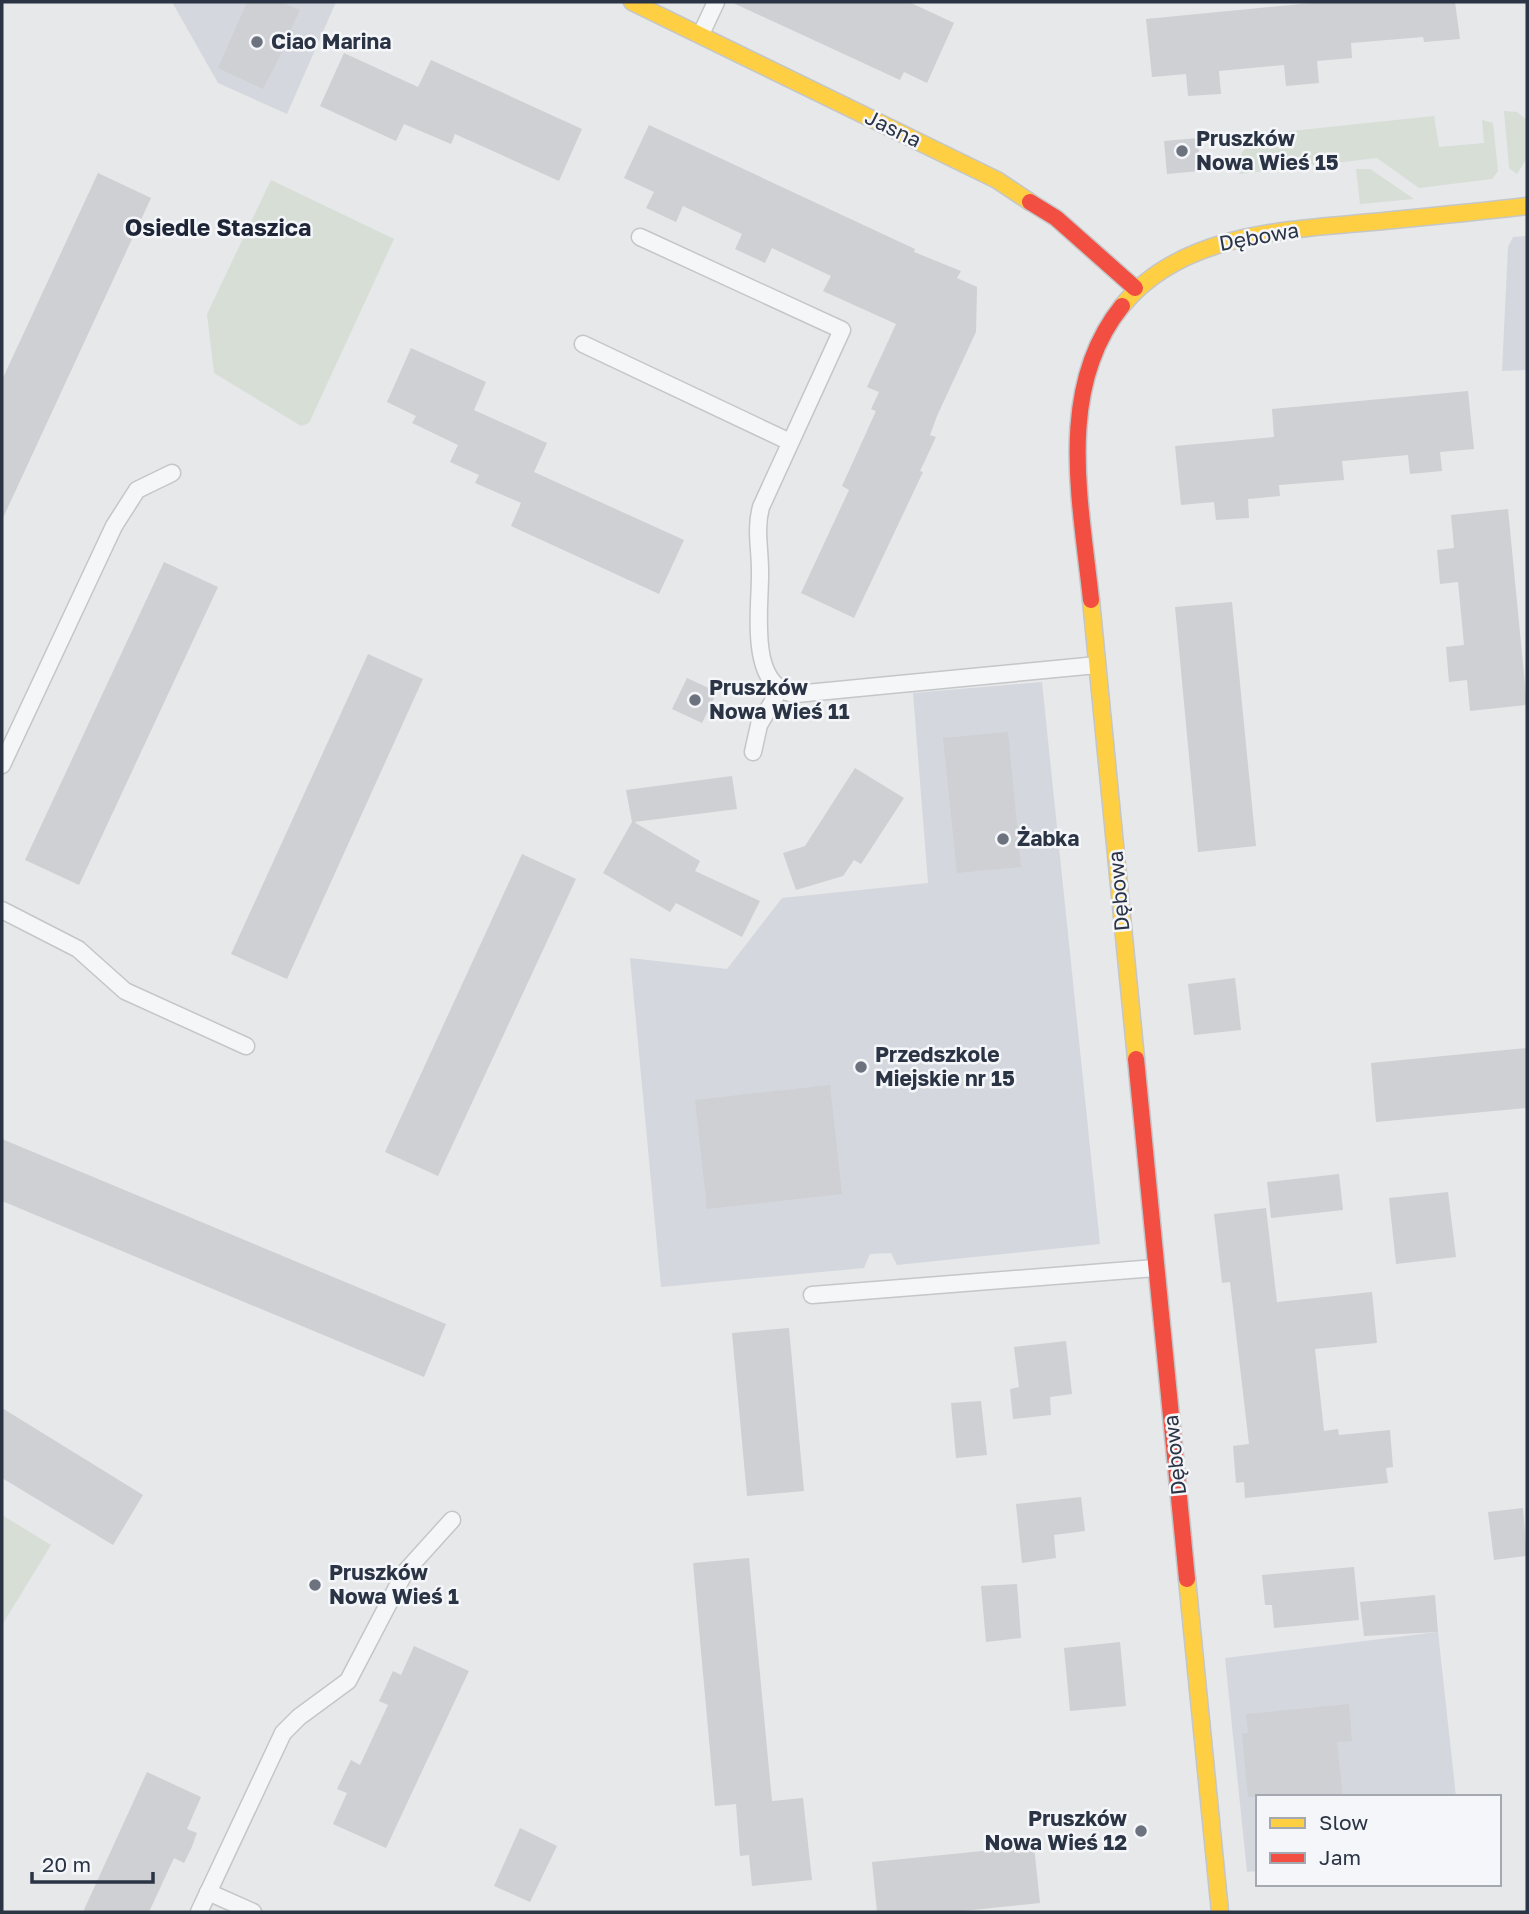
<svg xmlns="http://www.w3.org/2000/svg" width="1529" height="1914" font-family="'Golos Text',sans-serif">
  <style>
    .built { fill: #d4d7dd }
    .green { fill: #d6ded6 }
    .building { fill: #ced0d3 }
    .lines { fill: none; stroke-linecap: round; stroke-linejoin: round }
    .lane-casing { stroke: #c4c6c8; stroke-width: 19 }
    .slow-casing { stroke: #c4c6c8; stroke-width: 19 }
    .jam-casing { stroke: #c4c6c8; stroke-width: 19 }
    .lane { stroke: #f5f6f7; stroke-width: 16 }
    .slow { stroke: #ffcf43; stroke-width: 16 }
    .jam { stroke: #f24e42; stroke-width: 16 }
    .poi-dot { fill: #6c737f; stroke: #f4f6f9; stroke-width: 2.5 }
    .labels { text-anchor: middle; stroke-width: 5; stroke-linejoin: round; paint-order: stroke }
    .poi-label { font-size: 21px; font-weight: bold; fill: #2b3445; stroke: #f4f6f9; text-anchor: start }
    .street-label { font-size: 21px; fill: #2b3445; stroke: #f4f6f9 }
    .neighbourhood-label { font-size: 23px; font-weight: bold; fill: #1d2536; stroke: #f4f6f9 }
  </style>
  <rect width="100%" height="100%" fill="#e6e8ea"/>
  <g class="built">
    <polygon points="172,2 336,2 287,114 218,83"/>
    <polygon points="1527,236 1527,370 1502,371 1508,247 1513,237"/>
    <polygon points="1042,682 1100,1244 897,1265 891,1253 870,1254 864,1268 661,1287 630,958 727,969 782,898 928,883 913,693"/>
    <polygon points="1438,1632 1456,1797 1258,1797 1258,1871 1247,1872 1225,1658"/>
  </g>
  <g class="green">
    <polygon points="1504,111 1517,112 1527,120 1527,158 1517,174 1509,168"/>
    <path d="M1434,116L1439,147L1484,143L1482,120L1493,123L1498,171L1492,179L1419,188L1377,158L1239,174C1235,155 1248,142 1263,134Z"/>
    <polygon points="1356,169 1370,169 1414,199 1360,204"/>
    <polygon points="271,180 394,239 309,423 301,426 214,373 207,314"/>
    <polygon points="2,1515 51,1545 2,1625"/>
  </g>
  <g class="building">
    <polygon points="247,2 281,2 300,10 291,29 293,30 263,89 218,68"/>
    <polygon points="731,2 909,2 954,23 927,83 904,72 900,80"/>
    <polygon points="1322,2 1455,2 1460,39 1424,42 1423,37 1351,43 1352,58 1317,61 1319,83 1286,86 1284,65 1219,71 1221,94 1188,96 1186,74 1152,77 1146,19"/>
    <polygon points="344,53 418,87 431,60 582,129 559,181 455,134 451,144 404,124 396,141 320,106"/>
    <polygon points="649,125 915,249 914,252 961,271 957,278 977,287 976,332 937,416 930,435 936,437 920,471 923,472 854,618 801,593 849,490 842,486 876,411 871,409 879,392 867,387 896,324 823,291 831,276 772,248 765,263 735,249 742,234 683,206 676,222 646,208 654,192 624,178"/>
    <polygon points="1198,138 1200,171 1167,174 1164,141"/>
    <polygon points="98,173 151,198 2,520 2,380"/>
    <polygon points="411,348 486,382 474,410 547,443 534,472 684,540 659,594 511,526 521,503 475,483 479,475 450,462 458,445 412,423 416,416 387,402"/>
    <polygon points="1468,391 1474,449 1440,452 1442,471 1410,474 1408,455 1342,461 1344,480 1279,485 1280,496 1248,499 1249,518 1216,520 1214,502 1181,505 1175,446 1274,437 1272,409"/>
    <polygon points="1508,509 1527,705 1470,711 1467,680 1449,682 1446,647 1464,645 1458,582 1440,584 1437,550 1454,548 1451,515"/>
    <polygon points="164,562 218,587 79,885 25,860"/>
    <polygon points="1232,602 1256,846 1198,852 1175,607"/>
    <polygon points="368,654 423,679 287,979 231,954"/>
    <polygon points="687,678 717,692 702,723 672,709"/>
    <polygon points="1008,732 1021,867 957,873 943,738"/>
    <polygon points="855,768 904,798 861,864 854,860 843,876 796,890 783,853 805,846"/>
    <polygon points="732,776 737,809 634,822 700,861 695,871 760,901 742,937 676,903 670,912 603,873 632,822 626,790"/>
    <polygon points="522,854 576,879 438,1176 385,1152"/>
    <polygon points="1235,978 1241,1030 1194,1035 1188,984"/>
    <polygon points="1527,1048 1527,1108 1376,1122 1371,1063"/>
    <polygon points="830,1085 842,1194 707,1209 695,1100"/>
    <polygon points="2,1139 446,1324 424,1377 2,1201"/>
    <polygon points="1339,1174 1343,1210 1271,1218 1267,1182"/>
    <polygon points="1448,1192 1456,1257 1396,1264 1389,1198"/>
    <polygon points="1266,1208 1277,1302 1372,1292 1377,1343 1315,1349 1324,1431 1338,1429 1339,1435 1390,1430 1393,1467 1386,1468 1388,1483 1245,1498 1244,1482 1236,1483 1233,1446 1249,1444 1230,1282 1222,1283 1214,1214"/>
    <polygon points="789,1328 804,1491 747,1496 732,1333"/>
    <polygon points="1066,1341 1072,1394 1050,1397 1051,1415 1013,1419 1010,1389 1019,1387 1014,1347"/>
    <polygon points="981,1401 987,1455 956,1458 951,1403"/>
    <polygon points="2,1408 143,1495 113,1545 2,1478"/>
    <polygon points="1081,1497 1085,1531 1054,1535 1056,1558 1022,1563 1016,1504"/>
    <polygon points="1523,1508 1527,1556 1494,1560 1488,1512"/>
    <polygon points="749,1558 772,1801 803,1798 812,1880 752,1886 749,1855 740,1856 736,1804 715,1806 693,1563"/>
    <polygon points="1354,1567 1359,1620 1274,1628 1272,1605 1265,1605 1262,1575"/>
    <polygon points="1017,1584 1021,1638 986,1642 981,1586"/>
    <polygon points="1435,1595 1438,1632 1364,1636 1360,1602"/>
    <polygon points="1120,1642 1126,1706 1070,1711 1064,1648"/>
    <polygon points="414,1646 469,1671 386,1848 333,1824 347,1793 337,1789 351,1760 360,1765 388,1705 379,1701 393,1671 401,1675"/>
    <polygon points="1349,1704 1352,1741 1337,1742 1343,1797 1248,1797 1242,1734 1248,1733 1246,1714"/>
    <polygon points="147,1772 201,1797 187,1829 197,1833 191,1849 184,1863 174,1858 149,1912 83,1912"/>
    <polygon points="520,1828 557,1846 530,1902 494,1886"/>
    <polygon points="1034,1846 1040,1903 953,1912 877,1912 872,1862"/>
  </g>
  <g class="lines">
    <defs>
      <g id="lane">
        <polyline points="701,34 716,2"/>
        <path d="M640,237L842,330L761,507C755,529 760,548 760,571C761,605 746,689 796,694L1097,665"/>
        <polyline points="583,344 790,442"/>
        <polyline points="753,752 759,725 780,689"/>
        <polyline points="2,765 114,526 137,490 172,473"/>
        <polyline points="2,910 78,949 125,991 246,1046"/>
        <polyline points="812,1295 1155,1268"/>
        <polyline points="208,1892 253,1912"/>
        <polyline points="199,1912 283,1733 299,1717 348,1681 405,1572 452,1520"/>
      </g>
      <g id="slow">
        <polyline points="632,2 997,180 1030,202"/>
        <path d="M1122,306C1181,233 1286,230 1373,222C1424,217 1476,212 1527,206"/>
        <polyline points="1091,600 1136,1059"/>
        <polyline points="1187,1579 1220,1912"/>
      </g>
      <g id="jam">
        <polyline points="1030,202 1056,218 1135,288"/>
        <path d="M1091,600C1081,503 1055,389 1122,306"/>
        <polyline points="1136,1059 1187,1579"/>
      </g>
    </defs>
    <use href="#lane" class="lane-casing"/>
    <use href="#slow" class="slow-casing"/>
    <use href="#jam" class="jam-casing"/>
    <use href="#lane" class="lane"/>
    <use href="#slow" class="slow"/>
    <use href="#jam" class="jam"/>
  </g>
  <g class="poi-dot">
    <circle cx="257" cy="42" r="7"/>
    <circle cx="1182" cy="151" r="7"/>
    <circle cx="695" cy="700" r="7"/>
    <circle cx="1003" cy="839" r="7"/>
    <circle cx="861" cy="1067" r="7"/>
    <circle cx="315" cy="1585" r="7"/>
    <circle cx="1141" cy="1831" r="7"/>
  </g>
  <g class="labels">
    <g class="poi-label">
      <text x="271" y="49">Ciao Marina</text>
      <text x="1196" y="146">Pruszków<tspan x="1196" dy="24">Nowa Wieś 15</tspan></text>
      <text x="709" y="695">Pruszków<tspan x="709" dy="24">Nowa Wieś 11</tspan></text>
      <text x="1017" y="846">Żabka</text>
      <text x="875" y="1062">Przedszkole<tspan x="875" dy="24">Miejskie nr 15</tspan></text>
      <text x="329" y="1580">Pruszków<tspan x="329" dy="24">Nowa Wieś 1</tspan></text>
      <text x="1127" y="1826" text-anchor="end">Pruszków<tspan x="1127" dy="24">Nowa Wieś 12</tspan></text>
    </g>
    <g class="street-label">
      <text transform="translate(893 129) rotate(26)" y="7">Jasna</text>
      <text transform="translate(1259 237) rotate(-10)" y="7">Dębowa</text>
      <text transform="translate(1119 891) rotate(-95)" y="7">Dębowa</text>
      <text transform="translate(1175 1455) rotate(-96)" y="7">Dębowa</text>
    </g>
    <g class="neighbourhood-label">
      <text x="218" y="236">Osiedle Staszica</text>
    </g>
  </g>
  <rect width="1529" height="1914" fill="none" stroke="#2b3445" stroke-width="7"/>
  <rect x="1256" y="1795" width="245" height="91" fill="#f4f6f9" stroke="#a4a8b1" stroke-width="2"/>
  <rect x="1270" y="1818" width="35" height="10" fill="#ffcf43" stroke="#a4a8b1" stroke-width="2"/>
  <text x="1319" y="1830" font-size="21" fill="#2b3445">Slow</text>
  <rect x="1270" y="1853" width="35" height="10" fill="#f24e42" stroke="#a4a8b1" stroke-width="2"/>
  <text x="1319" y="1865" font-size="21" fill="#2b3445">Jam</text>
  <path d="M32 1872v10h121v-10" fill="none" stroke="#2b3445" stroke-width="3.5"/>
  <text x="42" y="1872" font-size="21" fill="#2b3445" stroke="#f4f6f9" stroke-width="5" paint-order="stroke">20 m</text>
</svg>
